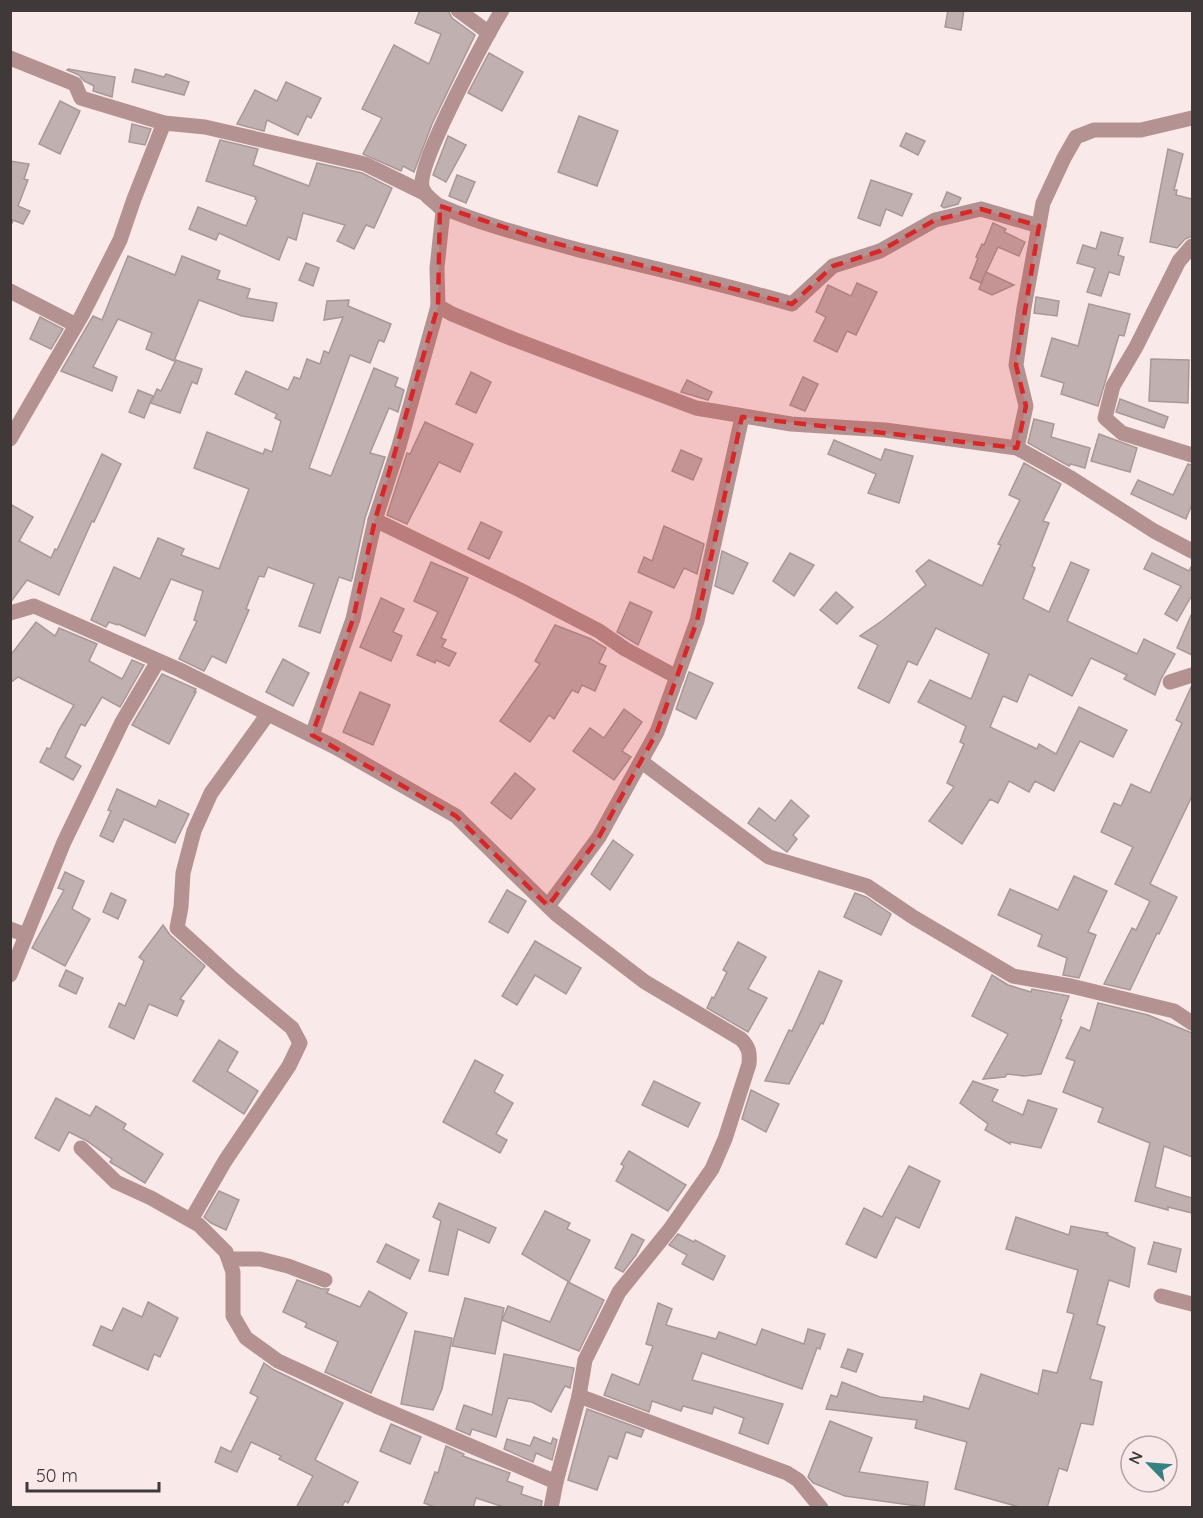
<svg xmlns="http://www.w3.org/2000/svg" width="1203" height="1518" font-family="Quicksand,sans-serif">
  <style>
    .building { fill: #c0b0af; stroke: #a89898; stroke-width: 1.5 }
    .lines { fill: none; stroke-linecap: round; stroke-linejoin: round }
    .minor { stroke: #b59292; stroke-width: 15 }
    .marked { fill: #d62828; fill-opacity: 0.2; stroke: #d62828; stroke-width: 4.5; stroke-dasharray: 12 8; stroke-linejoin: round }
  </style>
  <rect width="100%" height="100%" fill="#fae9e9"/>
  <g class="building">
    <polygon points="420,10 448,10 452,18 475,35 432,124 414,172 403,166 401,171 363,154 382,118 362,109 394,45 429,64 441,34 415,23"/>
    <polygon points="948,10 964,10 961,30 945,27"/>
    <polygon points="489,53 523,72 502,111 468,93"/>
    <polygon points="68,69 115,77 112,97 93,91 94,86 84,81 79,75 67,70"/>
    <polygon points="135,69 164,77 166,74 189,82 184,95 132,82"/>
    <polygon points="286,82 321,98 311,118 307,116 298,135 267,120 264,131 237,124 255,90 277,101"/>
    <polygon points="60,101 80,111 60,154 39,144"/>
    <polygon points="579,116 618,131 597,186 558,172"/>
    <polygon points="132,124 151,129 145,145 129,142"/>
    <polygon points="906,133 925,141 918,155 900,146"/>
    <polygon points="448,136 466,145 446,182 433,175"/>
    <polygon points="220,140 258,149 253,165 309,186 317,163 362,173 392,188 374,228 366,225 354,249 337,241 345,225 303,213 296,240 288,237 279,260 219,233 216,240 189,229 198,207 246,226 257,200 255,199 256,197 206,181"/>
    <polygon points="1168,149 1183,154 1174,190 1177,190 1176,195 1192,199 1192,236 1185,239 1177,248 1150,242"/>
    <polygon points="10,161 29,164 24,179 28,180 18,206 30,211 23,224 13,220 12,223 10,222"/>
    <polygon points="457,175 475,182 466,203 449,196"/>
    <polygon points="871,180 912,194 902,216 886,209 880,226 858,218"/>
    <polygon points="947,192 961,198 958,204 944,208 941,206"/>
    <polygon points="993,223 1006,229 1004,232 1025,242 1019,256 998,247 981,283 970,278 978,258 976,257 982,244 984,245"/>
    <polygon points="1101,232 1123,238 1118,255 1124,257 1119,275 1109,272 1101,296 1087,292 1095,268 1077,263 1083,245 1096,249"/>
    <polygon points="128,256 175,275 182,256 220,271 217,279 250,289 247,298 277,303 273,321 242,316 199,300 174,361 146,349 152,333 118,319 93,367 117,377 112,391 61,371 93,316 102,320"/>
    <polygon points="306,263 319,268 313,286 299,280"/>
    <polygon points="986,272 1014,285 992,295 979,289"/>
    <polygon points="857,283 877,292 856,335 847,331 837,352 814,341 826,317 816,312 828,285 851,296"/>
    <polygon points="1036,297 1059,301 1057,316 1034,313"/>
    <polygon points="349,300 348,306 391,324 384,342 379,340 370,363 350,355 309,468 331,476 374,368 398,378 395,386 404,390 398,412 389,408 370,453 385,457 365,518 352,579 351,581 339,577 320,633 299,626 314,584 268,567 264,577 259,576 246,609 249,610 226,663 212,656 204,671 179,659 197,621 194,620 203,591 171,579 145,636 118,624 117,625 109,622 106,627 91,620 114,567 140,579 158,538 184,549 181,555 219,569 249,489 194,468 207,432 263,454 265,449 272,452 281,421 275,418 277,414 235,394 246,371 288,390 294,377 300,379 307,359 320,364 324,351 329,353 343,317 324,320 327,301"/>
    <polygon points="1089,304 1130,314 1124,336 1119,335 1098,406 1061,394 1064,383 1041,376 1052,338 1078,346"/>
    <polygon points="40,317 63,329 51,349 30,339"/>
    <polygon points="1151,359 1189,360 1188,403 1149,401"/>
    <polygon points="176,360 202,369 197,384 192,382 180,413 151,403 157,389 161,391"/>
    <polygon points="471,372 491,382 476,413 456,404"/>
    <polygon points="803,377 818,384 805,411 790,405"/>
    <polygon points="687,380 712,392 708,400 681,392"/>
    <polygon points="138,390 153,396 144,418 129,412"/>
    <polygon points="1120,399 1168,417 1164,428 1116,412"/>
    <polygon points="1034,419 1054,424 1051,437 1090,448 1085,468 1071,464 1069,466 1028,443"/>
    <polygon points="425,422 473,444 460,472 439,462 407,524 387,515 407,453 410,454"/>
    <polygon points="1099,434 1137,448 1130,472 1091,461"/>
    <polygon points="834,440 881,460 885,449 913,456 899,503 868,493 876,474 828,454"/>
    <polygon points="681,450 702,459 693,480 672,471"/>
    <polygon points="102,454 121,464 94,522 92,521 59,595 27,580 10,603 10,504 33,517 19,541 51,558 55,549 57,550"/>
    <polygon points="1024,463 1061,484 1043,521 1049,523 1032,566 1035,568 1023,599 1049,612 1071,562 1089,570 1067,621 1137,654 1144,639 1175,654 1161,679 1155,695 1124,679 1127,675 1091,658 1072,696 1029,674 1017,702 1003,696 990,727 1037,749 1039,744 1056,754 1079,707 1127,730 1113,757 1080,741 1054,791 1035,781 1029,792 1009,781 998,803 990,799 962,844 929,821 954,787 947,783 964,744 960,742 966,726 918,702 930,680 971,699 989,654 936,628 917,665 908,661 889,703 858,688 878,645 860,636 883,620 926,585 916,571 929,560 982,586 1001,545 998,544 1020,500 1009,495"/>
    <polygon points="1188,464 1192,465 1192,504 1186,519 1131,494 1138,480 1173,495"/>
    <polygon points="481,522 502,532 489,559 468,549"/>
    <polygon points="664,526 704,544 697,574 684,568 674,588 638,572 644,557 652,561"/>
    <polygon points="722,551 748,563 733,594 715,586"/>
    <polygon points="790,553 814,565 794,596 773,581"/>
    <polygon points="1152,553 1189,571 1192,565 1192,595 1177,621 1165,614 1181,586 1144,569"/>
    <polygon points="431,562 468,578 441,638 446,640 442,647 456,653 449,666 436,660 435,663 417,655 438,612 414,601"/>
    <polygon points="836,592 853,607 837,624 820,610"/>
    <polygon points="381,598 404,609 393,632 402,636 391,661 360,647"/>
    <polygon points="630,602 652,612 638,645 617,632"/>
    <polygon points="1192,613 1192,655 1177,648"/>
    <polygon points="36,622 55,636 59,628 97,644 89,661 122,679 132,660 144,665 120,707 102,697 85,726 81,724 65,757 81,766 73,780 40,762 47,748 50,749 59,730 74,705 18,677 10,683 10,656"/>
    <polygon points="555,625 591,639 606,648 599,663 606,666 595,691 582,685 578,693 572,690 554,719 549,715 530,742 500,721 540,664 535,661"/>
    <polygon points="283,659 309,673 293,706 266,692"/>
    <polygon points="689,672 713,683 696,719 676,709"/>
    <polygon points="162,674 196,689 194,692 196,692 169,744 132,725"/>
    <polygon points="1192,685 1192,796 1150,884 1177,897 1159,934 1157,933 1130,990 1104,984 1132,928 1136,930 1150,901 1115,884 1133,847 1101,832 1114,803 1121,806 1131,784 1150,793 1182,723 1176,720"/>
    <polygon points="360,692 390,705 373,745 343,732"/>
    <polygon points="624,709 642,722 622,751 631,757 614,780 573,751 590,728 604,738"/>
    <polygon points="515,773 535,789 511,819 491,803"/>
    <polygon points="117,789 156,807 159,800 189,814 175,843 124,819 113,842 100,836 111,811 108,810"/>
    <polygon points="791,800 809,816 793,835 797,839 787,852 748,823 759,808 775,821"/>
    <polygon points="613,840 633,855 610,890 591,874"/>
    <polygon points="65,872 84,881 72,909 90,919 65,966 32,948 64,890 58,888"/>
    <polygon points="1074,876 1107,891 1088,932 1096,935 1079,978 1063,975 1067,958 1038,946 1042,935 998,915 1010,889 1058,910"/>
    <polygon points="507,890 526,901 508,933 489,922"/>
    <polygon points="111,893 126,900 118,919 103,912"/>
    <polygon points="855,893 866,897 891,914 881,935 844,917"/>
    <polygon points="163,925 170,935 205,966 180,999 184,1001 177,1016 149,1004 134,1039 109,1027 119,1003 125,1006 144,961 139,957"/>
    <polygon points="535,941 581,968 566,994 535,975 517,1005 502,996"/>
    <polygon points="738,942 766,957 748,989 767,998 748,1032 707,1008 712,997 714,998 727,972 723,970"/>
    <polygon points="66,970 83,978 76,994 59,986"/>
    <polygon points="819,971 842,981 823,1024 821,1023 789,1084 765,1081 789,1030 792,1031"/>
    <polygon points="992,975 1008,985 1031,992 1032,989 1069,996 1060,1019 1062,1020 1041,1074 1024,1076 1007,1074 1005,1077 983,1079 1008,1034 972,1016"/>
    <polygon points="1098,1003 1148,1015 1192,1033 1192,1157 1164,1146 1155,1187 1192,1198 1192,1213 1168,1207 1168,1210 1135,1201 1150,1143 1098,1122 1103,1108 1063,1092 1075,1061 1066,1058 1081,1027 1090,1031"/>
    <polygon points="219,1040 238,1052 227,1071 258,1091 244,1114 193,1081"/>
    <polygon points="475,1060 503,1075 494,1092 513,1103 496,1134 507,1140 500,1153 443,1122"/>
    <polygon points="654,1081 700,1103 688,1127 642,1105"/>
    <polygon points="973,1081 998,1090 992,1101 1023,1115 1028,1100 1057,1109 1041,1148 1010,1142 1010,1144 985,1130 988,1124 960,1103"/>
    <polygon points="751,1090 779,1104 766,1132 742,1119"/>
    <polygon points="56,1098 90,1116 96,1106 126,1124 123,1129 163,1154 145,1183 110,1162 112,1159 87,1141 69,1132 59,1151 35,1138"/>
    <polygon points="629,1151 686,1185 668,1211 616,1181 624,1166 621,1164"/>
    <polygon points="909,1166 940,1181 919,1228 896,1217 876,1258 846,1244 864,1208 882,1217"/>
    <polygon points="219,1191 239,1200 226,1230 211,1223 204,1217"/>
    <polygon points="439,1203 496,1228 489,1243 458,1229 448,1275 429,1271 441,1221 433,1217"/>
    <polygon points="545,1211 570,1223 567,1229 590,1240 569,1282 522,1254"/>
    <polygon points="1016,1217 1069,1235 1071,1226 1108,1233 1107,1235 1135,1248 1129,1287 1109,1280 1097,1324 1105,1327 1090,1379 1102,1382 1093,1425 1081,1423 1067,1471 1059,1468 1047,1508 1023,1508 955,1489 967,1442 915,1428 917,1420 826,1409 831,1395 837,1397 842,1382 880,1397 923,1402 924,1396 969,1409 981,1374 1038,1394 1043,1370 1057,1373 1074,1314 1067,1312 1078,1270 1006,1249"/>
    <polygon points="632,1234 644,1240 636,1255 623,1272 615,1268"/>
    <polygon points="678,1234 694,1242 695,1240 725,1256 713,1280 682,1264 687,1255 669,1245"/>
    <polygon points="1154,1242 1181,1249 1176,1272 1148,1264"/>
    <polygon points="386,1244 419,1260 410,1279 377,1262"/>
    <polygon points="297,1280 322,1289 329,1289 327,1293 360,1307 369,1291 407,1313 371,1393 325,1372 338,1342 305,1327 307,1323 283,1312"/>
    <polygon points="568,1282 604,1300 579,1351 502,1320 508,1306 550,1322"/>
    <polygon points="465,1298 504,1308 495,1354 452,1346"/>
    <polygon points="148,1302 178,1318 160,1357 154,1354 148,1370 93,1345 101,1326 112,1331 123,1308 142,1317"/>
    <polygon points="658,1303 672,1309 666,1325 716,1339 719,1332 756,1345 762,1329 804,1344 808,1329 825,1334 820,1349 817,1348 802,1389 702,1353 692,1380 783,1404 768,1444 739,1433 744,1418 714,1407 712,1414 683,1406 681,1411 652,1401 649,1412 604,1395 612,1374 639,1385 653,1346 646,1344"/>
    <polygon points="415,1331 452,1338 442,1389 433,1410 401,1404"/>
    <polygon points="848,1349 863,1354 856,1372 841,1367"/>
    <polygon points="504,1354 574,1368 570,1388 565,1386 551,1412 532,1402 508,1398 496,1437 472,1429 470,1435 456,1429 464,1405 492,1415"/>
    <polygon points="264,1363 274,1370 343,1403 315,1460 358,1482 348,1503 345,1501 341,1508 296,1508 313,1476 279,1459 281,1456 251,1442 237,1472 215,1462 221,1447 231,1452 258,1397 250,1393"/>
    <polygon points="587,1409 644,1430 641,1437 626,1432 617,1459 609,1456 597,1490 568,1480"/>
    <polygon points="830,1421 872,1438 859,1472 928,1482 924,1507 845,1496 813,1483 808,1477"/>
    <polygon points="391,1424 421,1437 410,1464 380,1451"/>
    <polygon points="534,1437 551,1444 553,1438 557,1440 552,1460 536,1453 533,1462 504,1449 507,1439 530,1446"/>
    <polygon points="446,1446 464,1454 463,1456 510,1473 507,1481 523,1487 521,1494 542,1501 541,1508 507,1508 476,1498 473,1508 437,1508 424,1503 435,1472 438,1473"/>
  </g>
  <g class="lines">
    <g class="minor">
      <polyline points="458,10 489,33"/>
      <path d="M502,10C486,37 417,163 422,187C425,198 437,202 443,211L437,268L438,306L452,314L513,339L696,408L791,424L885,430L1017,448L1071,478L1154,531L1192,551"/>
      <polyline points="10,58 75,84 81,98 164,123"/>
      <path d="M440,206C486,226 535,238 583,251C653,268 723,284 792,304L833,266L880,251L935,220L981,209L1039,226"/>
      <polyline points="1192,246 1179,261 1136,347 1113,386 1105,418 1122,433 1192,455"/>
      <polyline points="10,291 76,325"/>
      <polyline points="10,439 82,315 120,240 134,199 164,123 205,127 365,164 424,193"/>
      <polyline points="1017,448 1026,406 1016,365 1024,308 1043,203 1064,158 1076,137 1094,130 1141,130 1192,118"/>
      <polyline points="375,520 520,590 599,631 625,649 677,677"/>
      <path d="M10,613L34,606L180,670L335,747L456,816L556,914L645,982L741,1039C749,1047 750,1053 749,1064L725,1139L712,1169L670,1229L619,1292L585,1360L579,1396L556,1482L551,1508"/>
      <polyline points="1170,682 1192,675"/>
      <polyline points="312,735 353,619 375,520 399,446 438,306"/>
      <polyline points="642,762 769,857 867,886 913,917 1013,976 1071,986 1174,1011 1192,1023"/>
      <polyline points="548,906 599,837 657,732 697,621 742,417"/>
      <polyline points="10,929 26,935"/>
      <polyline points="10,975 64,842 122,722 158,661"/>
      <polyline points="81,1148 116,1182 151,1198 199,1225 226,1252 233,1272 233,1316 246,1338 278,1361 376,1406 556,1482"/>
      <polyline points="191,1220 225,1161 289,1066 300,1043 292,1028 232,978 177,928 181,907 183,873 194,831 211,793 268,714"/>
      <polyline points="229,1259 260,1259 288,1266 325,1280"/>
      <polyline points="1161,1296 1192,1304"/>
      <polyline points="579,1396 787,1473 798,1480 821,1508"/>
    </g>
  </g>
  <path class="marked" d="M440,206L543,240L792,304L833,266L880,251L935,220L981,209L1039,226L1016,365L1026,406L1017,448L742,417L697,621L657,732L599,837L548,906L456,816L312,735L353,619L375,520L438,306Z"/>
  <rect width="1203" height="1518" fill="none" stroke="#3f3939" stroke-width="24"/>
  <g transform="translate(1149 1464) rotate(295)"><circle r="28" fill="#fae9e9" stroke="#afa3a3" stroke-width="1.5"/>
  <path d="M0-4.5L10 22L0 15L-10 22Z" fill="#378082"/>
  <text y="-9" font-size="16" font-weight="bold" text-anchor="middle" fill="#3f3939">N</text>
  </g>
  <path d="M27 1482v9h132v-9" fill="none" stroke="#3f3939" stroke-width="3"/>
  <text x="36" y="1482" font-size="18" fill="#3f3939" stroke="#fae9e9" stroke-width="4.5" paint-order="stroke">50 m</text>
</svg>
